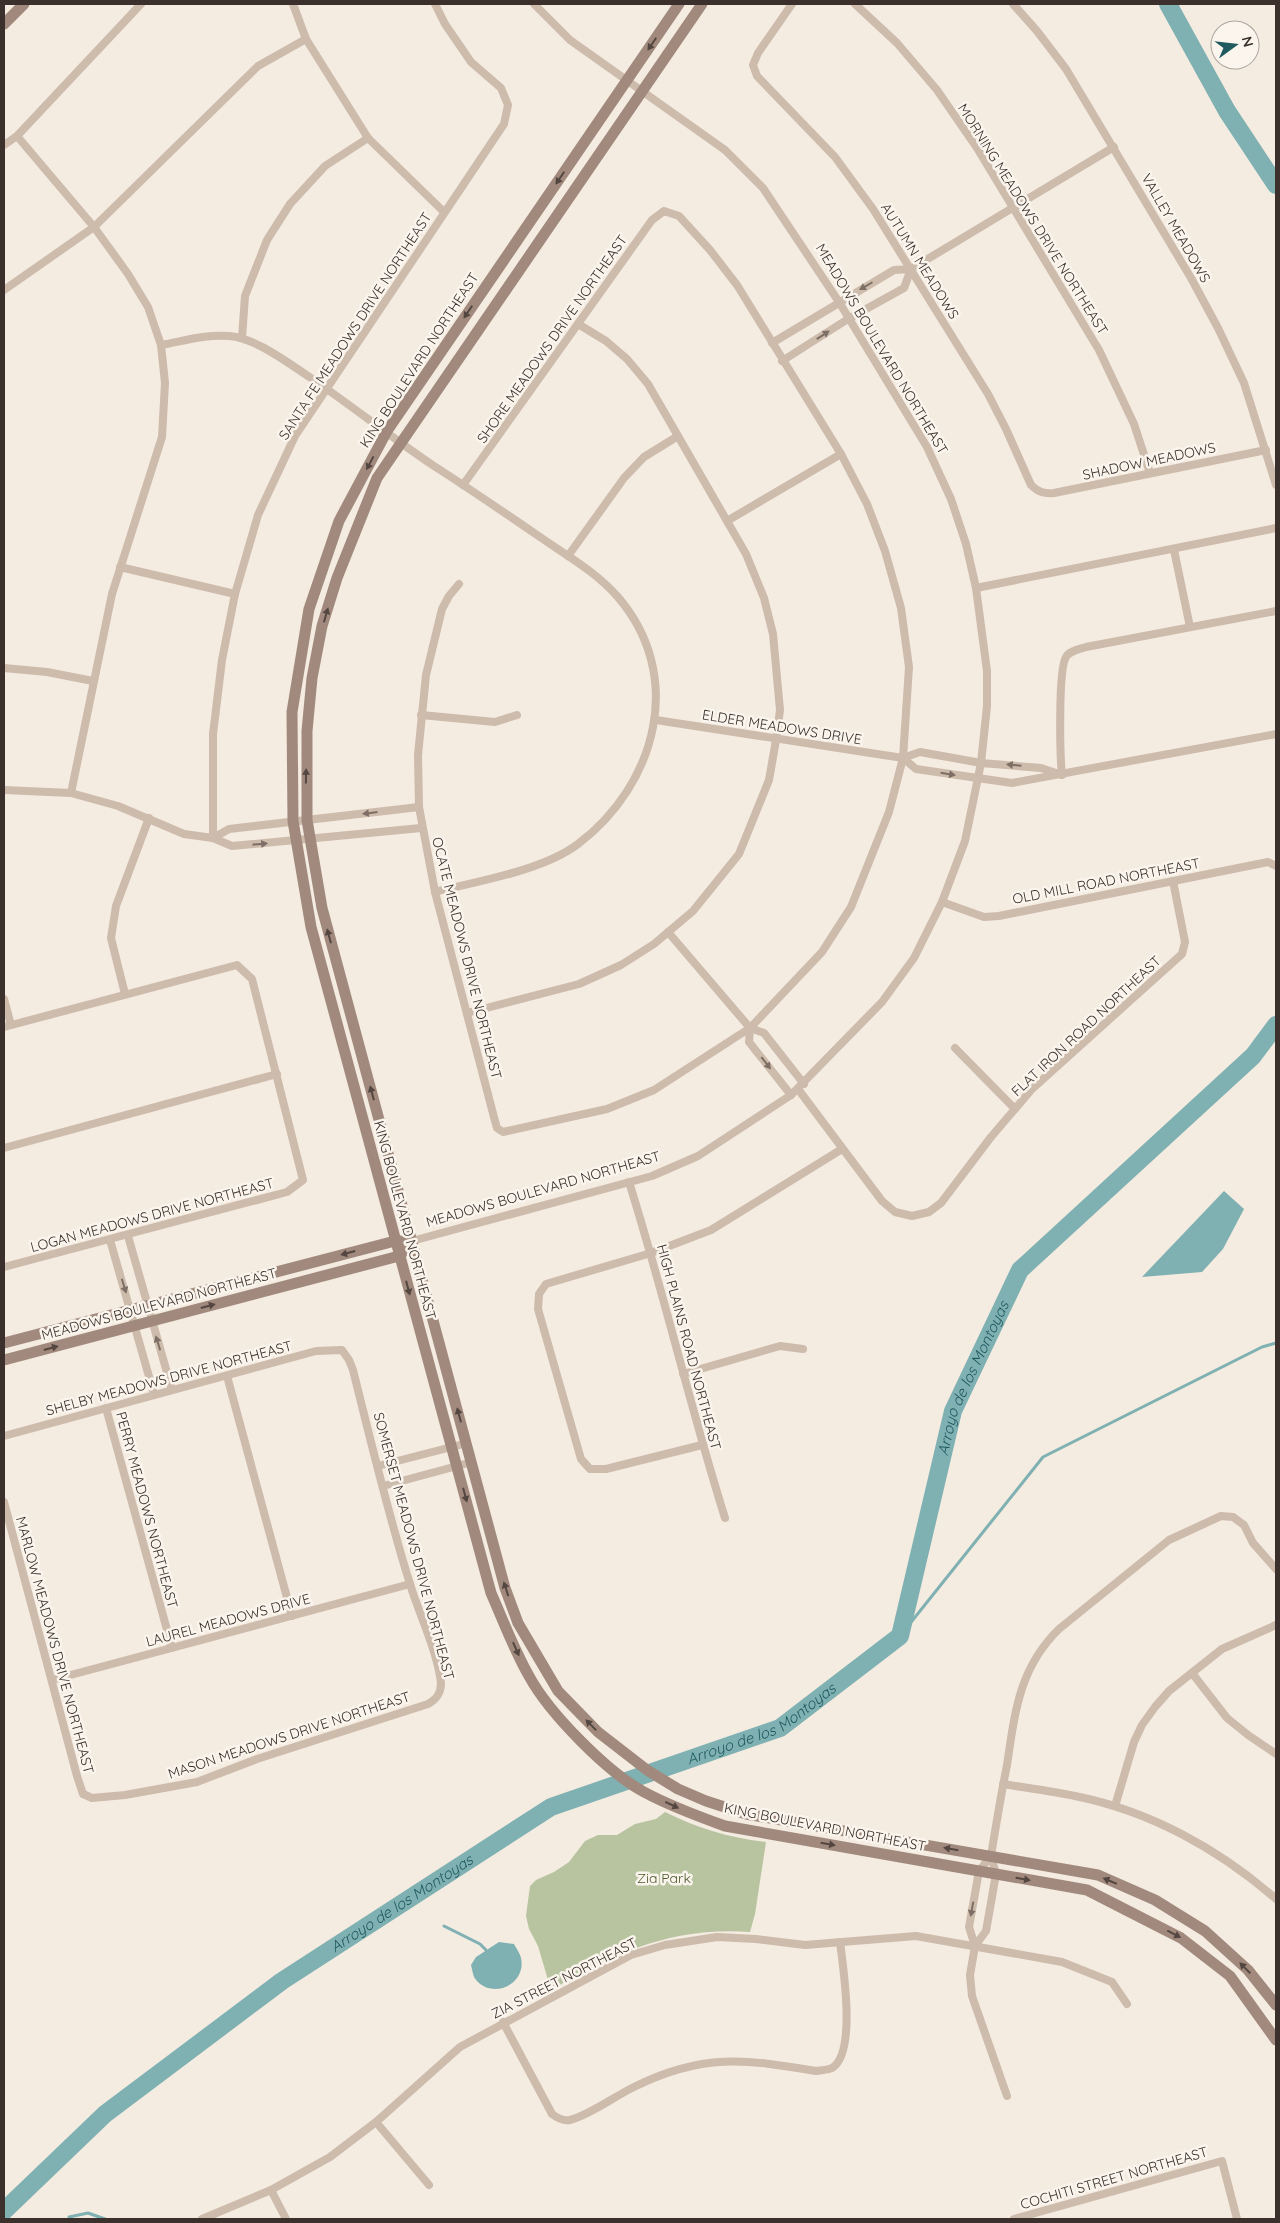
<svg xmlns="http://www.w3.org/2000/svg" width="1280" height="2223" font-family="Quicksand,sans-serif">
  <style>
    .green { fill: #b8c4a0 }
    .water { fill: #7fb0b2 }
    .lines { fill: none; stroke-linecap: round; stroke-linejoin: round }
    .stream { stroke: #7fb0b2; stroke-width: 3 }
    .river { stroke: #7fb0b2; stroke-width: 18 }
    .street { stroke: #cdbbac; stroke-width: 8 }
    .secondary { stroke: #a18a7d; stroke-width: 11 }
    .oneway { fill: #544640 }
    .oneway2 { fill: #7d6f65 }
    .labels { text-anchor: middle; stroke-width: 5; stroke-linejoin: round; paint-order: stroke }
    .street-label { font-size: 14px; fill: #3b302b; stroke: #fbf5ee }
    .park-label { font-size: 14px; fill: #4a5a2e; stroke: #fbf5ee }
    .water-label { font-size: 15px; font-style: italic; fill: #1f5a5e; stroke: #fbf5ee }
  </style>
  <rect width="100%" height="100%" fill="#f4ebe1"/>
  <path class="green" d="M665,1812C697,1828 730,1838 766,1842L755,1914L750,1932C671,1927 618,1952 551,1990L538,1946L529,1929L526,1916L530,1886L536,1880L554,1872L569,1862L585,1841L598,1835H617L635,1824L656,1819Z"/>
  <g class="water">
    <polygon points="1224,1191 1244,1209 1223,1249 1202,1272 1142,1277"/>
    <path d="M499,1942L514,1944C516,1948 520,1953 521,1958C527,1986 489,2001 474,1977C473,1974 472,1969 471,1965L476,1957Z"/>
  </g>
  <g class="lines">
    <g class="stream">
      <polyline points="900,1636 1043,1457 1262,1347 1276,1343"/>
      <polyline points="444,1926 480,1944 486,1950"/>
      <polyline points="69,2217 88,2213 105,2219"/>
    </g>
    <g class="river">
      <polyline points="1168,4 1227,111 1276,185"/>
      <path id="s1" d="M4,2211L105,2114L282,1981L551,1807L780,1728L900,1636L953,1411L1020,1270L1253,1056L1276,1025"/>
    </g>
    <g class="street">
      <polyline points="293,4 306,39 368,138 444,212"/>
      <path d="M792,4L758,53L753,65L757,76L835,157L873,209L988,394L1006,429L1031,485C1038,492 1044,494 1054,493L1266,450"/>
      <polyline points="855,4 897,43 937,90 977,148 1099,350 1134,424 1150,473"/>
      <polyline points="1013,4 1037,31 1066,69 1191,278 1218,328 1244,383 1276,485"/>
      <polyline points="17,136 94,227 128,274 148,307 161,345 165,383 162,437 112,594 71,793"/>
      <polyline points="4,145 17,136 141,4"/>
      <polyline points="4,290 94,227 258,66 306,39"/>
      <polyline points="242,338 245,296 267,240 290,204 325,166 368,138"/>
      <polyline points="772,343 894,270 911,269 1114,147"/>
      <path d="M161,345C183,341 206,334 229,336C256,338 288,363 311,378C352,406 392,438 434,466C470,489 505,513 540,537C566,555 596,572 617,596C686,675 657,784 578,844C542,871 478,881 435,892"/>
      <polyline points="782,361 848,319 904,288 911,269"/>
      <polyline points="727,521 841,454"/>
      <polyline points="1174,550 1190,627"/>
      <polyline points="568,556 624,478 644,457 678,436"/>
      <polyline points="120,567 235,594"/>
      <polyline points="459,584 449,596 442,609 426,675 418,755 419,807 435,892 495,1121 497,1128 503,1132 607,1109 654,1090 750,1028 822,952 851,907 889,812 903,758 909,667 901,608 885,551 867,504 841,454 737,285 710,250 679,216 664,211 652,220 463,485"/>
      <polyline points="976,588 1276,528"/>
      <polyline points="4,668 47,672 93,681"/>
      <polyline points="421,715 495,722 517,715"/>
      <polyline points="656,720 903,758 920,752 981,763 1041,768 1062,775"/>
      <polyline points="903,758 916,769 1012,783 1276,734"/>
      <path d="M1062,775C1060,756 1058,670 1066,657C1069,651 1080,649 1086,647L1276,611"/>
      <polyline points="4,790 71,793 118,806 184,834 213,838 232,846 421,828"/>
      <polyline points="213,838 213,734 222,660 235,594 258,515 295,436 504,124 508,105 501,88 471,62 445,24 435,4"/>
      <polyline points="213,838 229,829 419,807"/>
      <polyline points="942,902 984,917 999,916 1268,862 1276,866"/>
      <polyline points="668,932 750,1028 764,1033 804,1084"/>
      <polyline points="125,994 111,938 116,906 149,818"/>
      <polyline points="4,999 11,1025"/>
      <polyline points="467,1013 579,984 621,965 654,944 693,911 739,854 769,780 776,740 780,710 773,634 764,598 746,554 648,384 627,359 606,341 578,324"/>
      <polyline points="4,1027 237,965 252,979 303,1180 287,1192 4,1267"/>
      <polyline points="750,1028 749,1042 791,1095"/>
      <polyline points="955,1048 1015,1109"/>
      <polyline points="798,1089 882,1201 895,1212 912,1216 929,1212 941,1203 991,1137 1032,1089 1182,954 1185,942 1173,881"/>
      <polyline points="4,1148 277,1074"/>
      <path d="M629,1182C664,1293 690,1407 725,1518"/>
      <polyline points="128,1236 172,1390"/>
      <polyline points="110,1240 154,1394"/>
      <polyline points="412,1241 652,1176 698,1156 791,1095 882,1002 914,958 942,902 965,841 981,763 987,706 987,671 976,588 966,544 951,499 927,447 839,302 763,188 725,150 570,40 534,4"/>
      <polyline points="683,1374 780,1346 803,1349"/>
      <polyline points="227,1376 292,1616"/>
      <polyline points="106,1408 172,1648"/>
      <path d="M4,1436L316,1351L342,1350L349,1360L353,1370C371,1442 388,1514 410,1584C419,1614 438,1653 441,1683C441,1693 437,1699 428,1704L257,1759L197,1782L125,1795L92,1798L83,1794L77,1776L4,1502"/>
      <polyline points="702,1445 606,1469 590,1469 581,1459 538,1309 539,1294 546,1284 651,1253 711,1230 842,1149"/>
      <polyline points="378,1466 467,1443"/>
      <polyline points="383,1486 472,1462"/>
      <polyline points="1192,1673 1227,1718 1248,1735 1276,1754"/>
      <polyline points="52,1680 410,1584"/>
      <path d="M1003,1784C1027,1788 1051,1791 1075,1796C1150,1811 1219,1849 1276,1899"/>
      <polyline points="1115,1806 1134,1742 1142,1725 1155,1707 1169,1691 1222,1649 1276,1625"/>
      <path d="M991,1856C996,1825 1001,1795 1007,1765C1015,1712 1019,1668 1059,1629L1169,1540L1221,1516L1233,1517L1244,1525L1253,1543L1276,1569"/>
      <polyline points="975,1946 986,1931 996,1874 991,1856 979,1871 969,1927 975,1946 970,1975 972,1996 1007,2096"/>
      <path d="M503,2022L552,2114C557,2118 563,2121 570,2120C590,2115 615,2096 634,2087C702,2053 745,2059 816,2071C821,2070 828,2070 832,2068C857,2053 843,1967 840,1942"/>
      <polyline points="376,2122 429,2185"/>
      <polyline points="271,2190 286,2219"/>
      <polyline points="202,2219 271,2190 330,2157 376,2122 460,2047 631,1955 665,1945 717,1937 756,1939 805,1945 916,1936 1062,1962 1112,1982 1127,2004"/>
      <polyline points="1014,2219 1222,2161 1237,2219"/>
    </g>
    <g class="secondary">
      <path d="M679,4L387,431L339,521L309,609L292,712L293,821L311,927L491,1593C503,1620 514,1650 529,1676C549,1713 607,1772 644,1792C670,1806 697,1816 725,1826L1087,1890L1181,1938L1230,1976L1276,2040"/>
      <polyline points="702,4 377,478 337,578 322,626 312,678 307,731 307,820 322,908 505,1588 518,1623 558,1691 598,1732 647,1770 678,1789 706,1801 746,1814 1098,1875 1155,1900 1205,1931 1248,1970 1276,2005"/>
      <polyline points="4,24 24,4"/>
      <polyline points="4,1343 395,1241 401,1241"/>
      <polyline points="4,1360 399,1256 404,1251"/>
    </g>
  </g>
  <defs><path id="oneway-solid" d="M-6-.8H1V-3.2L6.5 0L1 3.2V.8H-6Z" transform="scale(1.25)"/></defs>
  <g class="oneway">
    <use href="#oneway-solid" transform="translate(652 44) rotate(124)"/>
    <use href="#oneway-solid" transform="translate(560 178) rotate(124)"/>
    <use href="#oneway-solid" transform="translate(468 312) rotate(124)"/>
    <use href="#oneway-solid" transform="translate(370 463) rotate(118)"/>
    <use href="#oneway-solid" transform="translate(326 615) rotate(-74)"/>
    <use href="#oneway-solid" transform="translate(306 776) rotate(-89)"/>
    <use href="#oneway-solid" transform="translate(329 936) rotate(-105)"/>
    <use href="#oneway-solid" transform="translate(372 1093) rotate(-105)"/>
    <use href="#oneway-solid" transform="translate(348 1253) rotate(165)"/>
    <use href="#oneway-solid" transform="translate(408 1288) rotate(75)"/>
    <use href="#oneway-solid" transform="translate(208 1306) rotate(-15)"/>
    <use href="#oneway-solid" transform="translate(51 1348) rotate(-15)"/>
    <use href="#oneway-solid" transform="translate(459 1415) rotate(-105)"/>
    <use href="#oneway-solid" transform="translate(465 1495) rotate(75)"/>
    <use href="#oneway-solid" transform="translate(506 1589) rotate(-108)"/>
    <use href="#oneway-solid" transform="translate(516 1649) rotate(66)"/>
    <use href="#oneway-solid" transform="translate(591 1725) rotate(-134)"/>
    <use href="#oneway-solid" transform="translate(672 1805) rotate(25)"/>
    <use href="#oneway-solid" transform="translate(828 1844) rotate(10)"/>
    <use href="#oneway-solid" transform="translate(951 1849) rotate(-170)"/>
    <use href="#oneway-solid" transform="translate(1023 1879) rotate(10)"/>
    <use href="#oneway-solid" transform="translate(1110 1881) rotate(-157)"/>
    <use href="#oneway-solid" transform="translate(1174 1934) rotate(27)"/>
    <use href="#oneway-solid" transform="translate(1245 1968) rotate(-135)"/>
  </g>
  <g class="oneway2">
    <use href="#oneway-solid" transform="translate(866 286) rotate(150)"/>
    <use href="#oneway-solid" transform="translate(823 335) rotate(-33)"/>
    <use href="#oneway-solid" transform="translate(1014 765) rotate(-175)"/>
    <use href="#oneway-solid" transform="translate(948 774) rotate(9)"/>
    <use href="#oneway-solid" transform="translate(370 813) rotate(173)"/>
    <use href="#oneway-solid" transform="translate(260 844) rotate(-5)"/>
    <use href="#oneway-solid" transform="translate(766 1063) rotate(52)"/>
    <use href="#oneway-solid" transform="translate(124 1286) rotate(73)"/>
    <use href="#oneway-solid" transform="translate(158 1343) rotate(-107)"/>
    <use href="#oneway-solid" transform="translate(972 1909) rotate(100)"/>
  </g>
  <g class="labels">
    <g class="street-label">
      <text transform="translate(1033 219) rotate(58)" y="5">MORNING MEADOWS DRIVE NORTHEAST</text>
      <text transform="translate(1176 228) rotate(60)" y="5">VALLEY MEADOWS</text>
      <text transform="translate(920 261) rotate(58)" y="5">AUTUMN MEADOWS</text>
      <text transform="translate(355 326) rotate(-57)" y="5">SANTA FE MEADOWS DRIVE NORTHEAST</text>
      <text transform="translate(552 339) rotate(-55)" y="5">SHORE MEADOWS DRIVE NORTHEAST</text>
      <text transform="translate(882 349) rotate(59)" y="5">MEADOWS BOULEVARD NORTHEAST</text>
      <text transform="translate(419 360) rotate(-57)" y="5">KING BOULEVARD NORTHEAST</text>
      <text transform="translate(1149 461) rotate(-12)" y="5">SHADOW MEADOWS</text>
      <text transform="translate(782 727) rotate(9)" y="5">ELDER MEADOWS DRIVE</text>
      <text transform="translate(1106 881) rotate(-11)" y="5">OLD MILL ROAD NORTHEAST</text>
      <text transform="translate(467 958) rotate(76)" y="5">OCATE MEADOWS DRIVE NORTHEAST</text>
      <text transform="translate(1086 1026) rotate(-43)" y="5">FLAT IRON ROAD NORTHEAST</text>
      <text transform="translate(543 1189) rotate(-16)" y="5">MEADOWS BOULEVARD NORTHEAST</text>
      <text transform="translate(152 1215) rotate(-15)" y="5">LOGAN MEADOWS DRIVE NORTHEAST</text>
      <text transform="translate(405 1220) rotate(75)" y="5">KING BOULEVARD NORTHEAST</text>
      <text transform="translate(159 1304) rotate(-15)" y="5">MEADOWS BOULEVARD NORTHEAST</text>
      <text transform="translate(689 1347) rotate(75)" y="5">HIGH PLAINS ROAD NORTHEAST</text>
      <text transform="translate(169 1378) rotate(-15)" y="5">SHELBY MEADOWS DRIVE NORTHEAST</text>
      <text transform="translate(147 1510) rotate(75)" y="5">PERRY MEADOWS NORTHEAST</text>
      <text transform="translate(414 1546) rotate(75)" y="5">SOMERSET MEADOWS DRIVE NORTHEAST</text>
      <text transform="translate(228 1620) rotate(-15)" y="5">LAUREL MEADOWS DRIVE</text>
      <text transform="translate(55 1645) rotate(75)" y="5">MARLOW MEADOWS DRIVE NORTHEAST</text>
      <text transform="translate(289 1735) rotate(-18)" y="5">MASON MEADOWS DRIVE NORTHEAST</text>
      <text transform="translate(825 1827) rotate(11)" y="5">KING BOULEVARD NORTHEAST</text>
      <text transform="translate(564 1978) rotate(-27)" y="5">ZIA STREET NORTHEAST</text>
      <text transform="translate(1114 2178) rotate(-16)" y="5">COCHITI STREET NORTHEAST</text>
    </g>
    <g class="park-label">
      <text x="664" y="1883">Zia Park</text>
    </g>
    <g class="water-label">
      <text dy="5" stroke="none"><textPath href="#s1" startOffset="1344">Arroyo de los Montoyas</textPath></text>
      <text dy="5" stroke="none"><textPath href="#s1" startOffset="909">Arroyo de los Montoyas</textPath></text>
      <text dy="5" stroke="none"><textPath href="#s1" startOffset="504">Arroyo de los Montoyas</textPath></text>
    </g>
  </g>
  <rect width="1280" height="2223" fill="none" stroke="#3b302b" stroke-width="10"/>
  <g transform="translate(1235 45) rotate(75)"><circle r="24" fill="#fbf5ee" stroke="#aea6a0"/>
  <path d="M0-4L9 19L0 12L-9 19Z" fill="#1f5a5e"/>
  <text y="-8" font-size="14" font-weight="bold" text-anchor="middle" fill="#3b302b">N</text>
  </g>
</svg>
